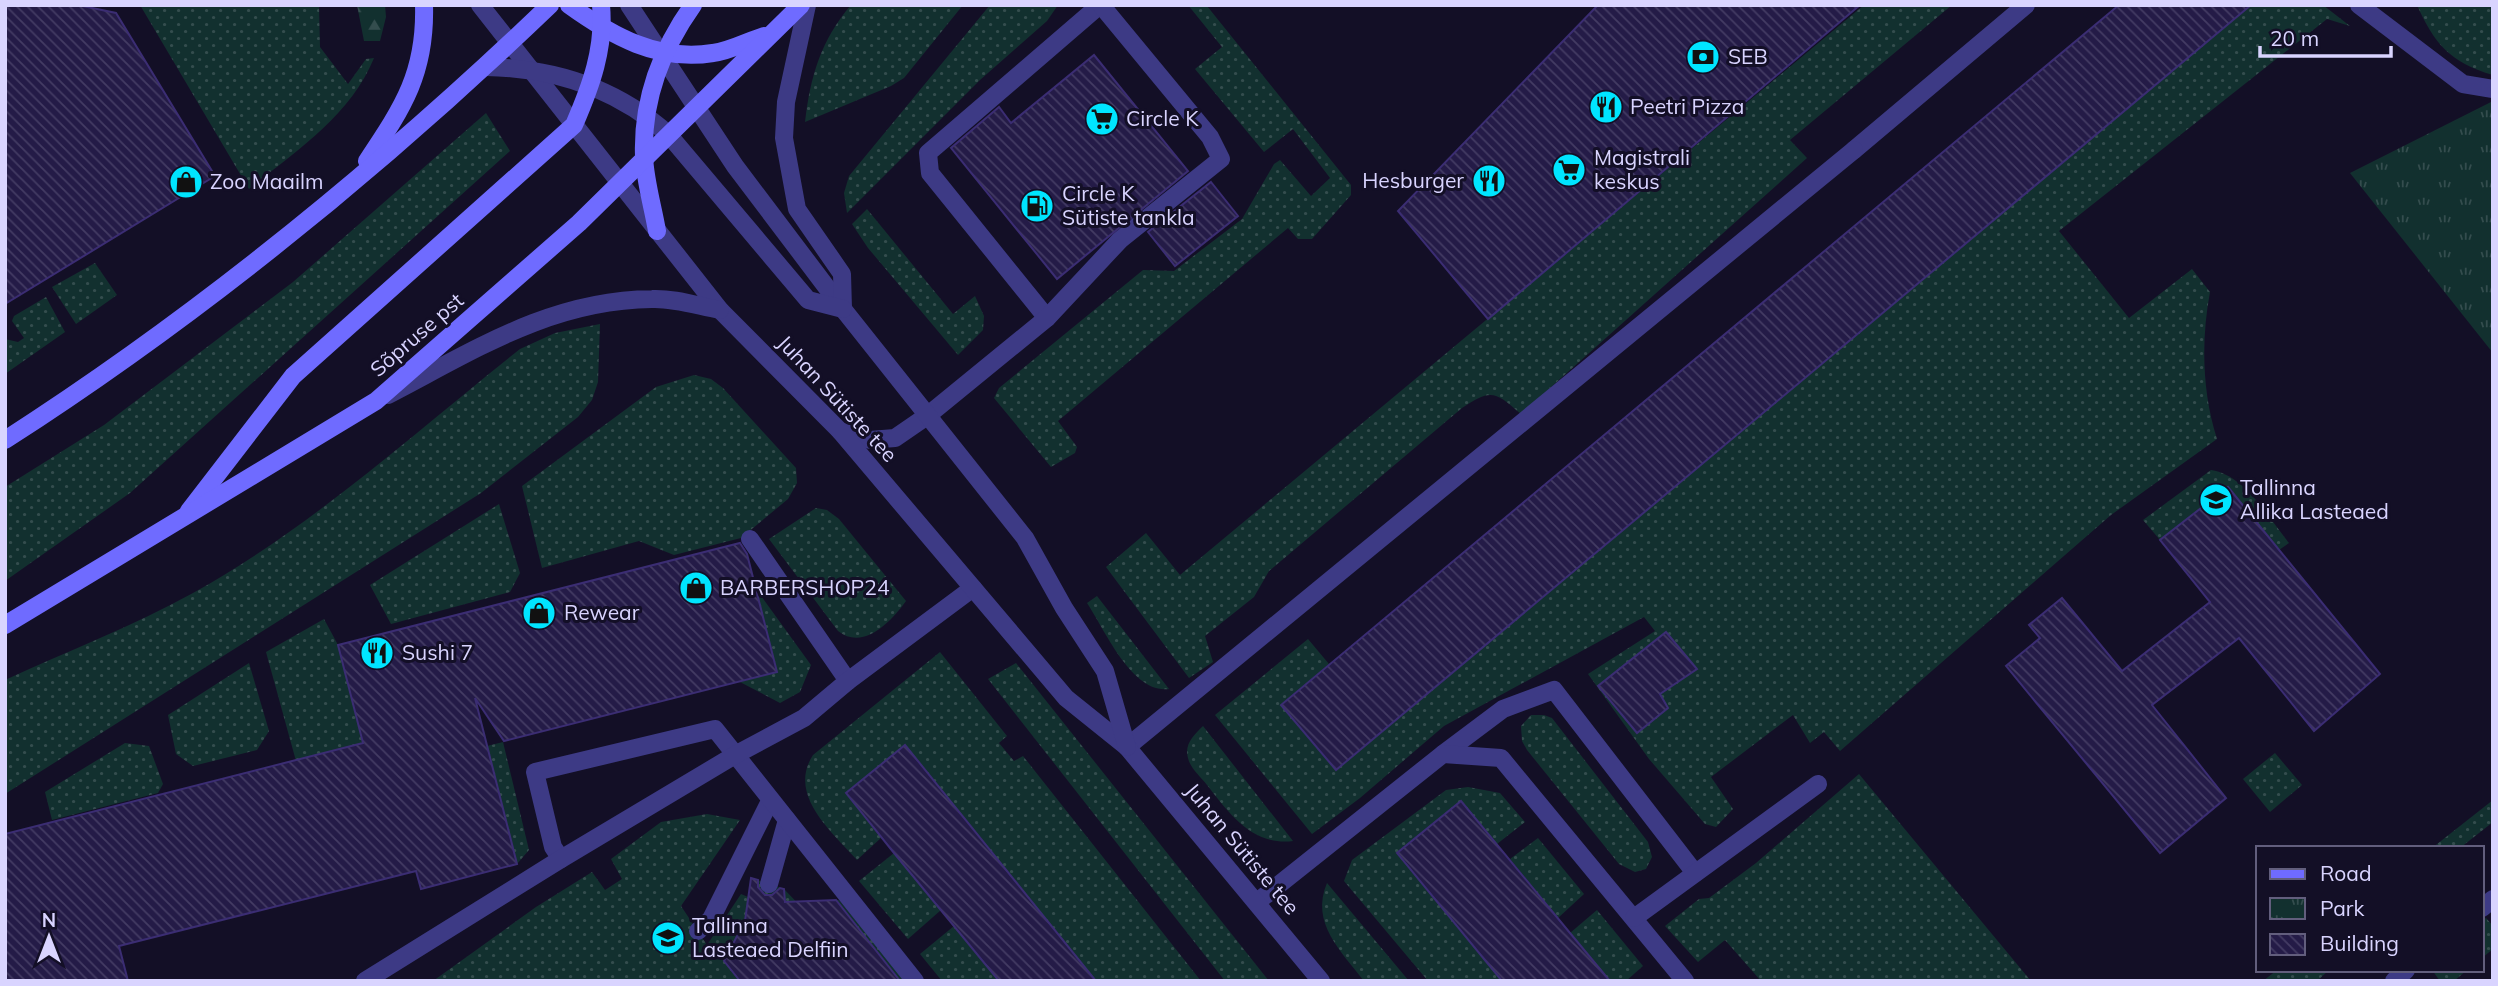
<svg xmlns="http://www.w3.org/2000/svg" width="2498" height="986" font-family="Mulish,sans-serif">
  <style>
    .grass { fill: url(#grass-dots) }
    .forest { fill: url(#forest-firs) }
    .park { fill: url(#park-tufts) }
    .building { fill: url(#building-back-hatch); stroke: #3b2d73; stroke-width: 2 }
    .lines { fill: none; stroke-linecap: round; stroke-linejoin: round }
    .service { stroke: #3d3a85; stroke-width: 18 }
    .minor { stroke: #3d3a85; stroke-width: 18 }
    .tertiary { stroke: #3d3a85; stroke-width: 18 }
    .secondary { stroke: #6f6bff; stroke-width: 18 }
    .labels { text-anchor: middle; stroke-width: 6; stroke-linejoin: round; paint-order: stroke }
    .poi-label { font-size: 21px; fill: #d9d4ff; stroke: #130f26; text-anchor: start }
    .street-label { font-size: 21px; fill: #d9d4ff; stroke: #130f26 }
  </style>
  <defs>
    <pattern id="grass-dots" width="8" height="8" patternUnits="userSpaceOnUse" patternTransform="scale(1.75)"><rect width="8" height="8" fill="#12302f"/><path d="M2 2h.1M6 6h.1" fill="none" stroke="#344d4e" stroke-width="1.8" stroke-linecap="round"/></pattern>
    <pattern id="forest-firs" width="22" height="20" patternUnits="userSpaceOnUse" patternTransform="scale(1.75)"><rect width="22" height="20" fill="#12302f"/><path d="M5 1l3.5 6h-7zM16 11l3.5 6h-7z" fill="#344d4e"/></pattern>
    <pattern id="park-tufts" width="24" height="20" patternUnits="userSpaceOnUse" patternTransform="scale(1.75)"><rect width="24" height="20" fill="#12302f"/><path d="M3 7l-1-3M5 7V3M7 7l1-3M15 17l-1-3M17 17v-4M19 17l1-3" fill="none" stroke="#344d4e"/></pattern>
    <pattern id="building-back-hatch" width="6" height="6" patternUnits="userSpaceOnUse" patternTransform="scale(1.75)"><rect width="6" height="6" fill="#241b47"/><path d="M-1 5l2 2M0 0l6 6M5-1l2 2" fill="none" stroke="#433b63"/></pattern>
  </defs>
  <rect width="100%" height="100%" fill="#130f26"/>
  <g class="grass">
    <path d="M140,5H319L320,47L348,84L366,59L374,58C351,115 296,151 249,189Z"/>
    <path d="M851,5H963L904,78L891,86L805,122C810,77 821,40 851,5Z"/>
    <polygon points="990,5 1058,5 1047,21 980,80 847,213 844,193 849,176"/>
    <polygon points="1188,5 1207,6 1351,185 1351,195 1312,239 1298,239 1288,228 1058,421 1077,447 1075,453 1051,467 994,398 999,388 1143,270 1174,271 1242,219 1274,164 1280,160 1311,196 1330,178 1293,129 1264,152 1195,69 1222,47"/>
    <path d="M1864,5H1952L1790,140L1807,158L1521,414C1495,392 1492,388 1462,408L1269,571L1254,597L1205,636L1213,662L1189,678L1106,567L1146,533L1180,575Z"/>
    <path d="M2228,5H2323L2350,26L2327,19L2059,231L2129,318L2192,269L2210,292C2201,340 2202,392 2217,439L2111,515L1840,751L1824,732L1810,743L1793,715L1711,777L1733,809L1716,827L1705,824L1649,759L1588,674L1655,631L1644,617L1444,726L1360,798L1312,834L1215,715L1308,639L1329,664L1281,705L1336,770L2237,17Z"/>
    <path d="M2417,5H2493V75C2450,63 2434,43 2417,5Z"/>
    <polygon points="486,113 510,151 130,493 5,581 5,487 104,425 293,282"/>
    <polygon points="867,209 953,314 975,296 984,316 983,330 958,355 868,248 852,224"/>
    <polygon points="95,263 117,295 76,324 52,287"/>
    <polygon points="46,297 65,332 5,374 5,339 18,342 24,338 12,321 14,316"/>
    <path d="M600,324L598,382L592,400L578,417L481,493L5,794V680C68,651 133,626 193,593C312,527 414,433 520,349L555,333Z"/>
    <polygon points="694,375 711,379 723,388 796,468 797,483 788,499 741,538 674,555 639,541 542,568 522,486 656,387"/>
    <path d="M2211,470C2245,475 2268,517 2289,543L2279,550L2227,487L2160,540L2143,520Z"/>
    <polygon points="499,504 520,573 510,592 391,624 370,585"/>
    <path d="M816,508L827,510L839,519L906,601C891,622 863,651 838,631L769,539Z"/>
    <polygon points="756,589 811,665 800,692 780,703 740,682 777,672"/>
    <path d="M1097,596L1169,689C1132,694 1105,630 1087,603Z"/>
    <polygon points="324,619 338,645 363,743 296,761 266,652"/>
    <path d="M940,652L1007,736L999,743L1014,761L1023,756L1201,981H1096L905,746L882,837L857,860C832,832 787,795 813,755Z"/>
    <polygon points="249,663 269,731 257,750 193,766 176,754 168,715"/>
    <polygon points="1016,663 1269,981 1225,981 988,679"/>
    <polygon points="1531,715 1544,715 1552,718 1648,842 1652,857 1646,869 1635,872 1619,864 1527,750 1522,741 1521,726"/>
    <path d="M1203,726L1293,841C1252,846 1229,813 1207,785C1201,777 1190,768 1188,758C1184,744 1194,735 1203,726Z"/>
    <polygon points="503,742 529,850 517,864 487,746"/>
    <polygon points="125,743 149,746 163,784 158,793 52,820 45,792"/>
    <polygon points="2275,753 2302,785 2270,812 2243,779"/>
    <polygon points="1859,774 2031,981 1761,981 1725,940 1698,962 1665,926 1699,899 1709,898 1756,863"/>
    <polygon points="1468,787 1500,793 1525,822 1497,844 1461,801 1398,853 1502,981 1428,981 1344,881 1352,860 1446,790"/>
    <polygon points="2493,800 2493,822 2460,848 2432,848"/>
    <polygon points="707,814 740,820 681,906 707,945 741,894 748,897 751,878 784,889 806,912 822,900 839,900 905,981 433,981 536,907 592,872 605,890 622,879 611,859 661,822"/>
    <polygon points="1538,838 1584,894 1558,918 1510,859"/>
    <polygon points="894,853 941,910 908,939 859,881"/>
    <path d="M1327,883L1409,981H1364C1341,951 1310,923 1327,883Z"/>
    <polygon points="1597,910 1643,966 1626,981 1610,981 1570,933"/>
    <polygon points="2486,918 2493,926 2493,949 2482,958 2482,921"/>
    <polygon points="954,926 999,981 942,981 920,954"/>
    <polygon points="2277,970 2329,970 2317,981 2263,981"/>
    <polygon points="2432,970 2467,970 2454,981 2440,981"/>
  </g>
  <polygon class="forest" points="357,5 385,5 386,17 380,41 364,41"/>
  <polygon class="park" points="2493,101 2493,353 2350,173"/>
  <g class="building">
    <polygon points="5,5 78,5 116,13 215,176 5,304"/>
    <polygon points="1598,5 1860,5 1488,319 1398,211"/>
    <polygon points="2119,5 2251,5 1336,770 1281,705"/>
    <polygon points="1094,55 1188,171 1057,279 951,148 999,107 1011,123"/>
    <polygon points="1211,182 1238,216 1175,266 1148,232"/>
    <polygon points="2228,487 2380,674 2314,731 2239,638 2152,705 2226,798 2160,853 2006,666 2040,638 2029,625 2062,598 2122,671 2210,602 2160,540"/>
    <polygon points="740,543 747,554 777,672 504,741 475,698 517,864 421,889 416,871 119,946 128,981 5,981 5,834 363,743 338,645"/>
    <polygon points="1666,632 1697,669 1660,694 1668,708 1637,733 1598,686"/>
    <polygon points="905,745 1096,981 999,981 894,853 846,793"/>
    <polygon points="1461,801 1570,933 1610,981 1502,981 1397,853"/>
    <polygon points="751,878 758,880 758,887 765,895 772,895 780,888 784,889 785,902 836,900 900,981 740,981 724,961 745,921"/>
  </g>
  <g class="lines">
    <g class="service">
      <polyline points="2359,5 2463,84 2493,89"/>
      <polyline points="1854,150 2026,5"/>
      <polyline points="1047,318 930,173 928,153 1100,5"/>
      <polyline points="840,431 870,440 895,438 927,416 1047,318 1120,240 1221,159 1210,137 1101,5"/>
      <polyline points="769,884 787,820"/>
      <polyline points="698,931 711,919 770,801"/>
    </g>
    <g class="minor">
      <polyline points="750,539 848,681"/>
      <polyline points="1127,747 1854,150"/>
      <polyline points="1443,754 1503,709 1554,690 1695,873"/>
      <polyline points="561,859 553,847 535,772 715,729 915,981"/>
      <polyline points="1257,902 1443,754 1501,758 1685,981"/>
      <polyline points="2482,908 2493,899"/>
      <polyline points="1634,918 1818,784"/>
      <polyline points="365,981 561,859 735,755 804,718 848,681 973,588"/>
      <polyline points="2394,981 2406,970"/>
    </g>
    <g class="tertiary">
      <polyline points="480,5 720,310 840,431 1066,698 1127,747 1321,981"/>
      <polyline points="629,5 735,166 843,309 1025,538 1064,608 1105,671 1127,747"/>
      <polyline points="807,5 786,102 784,138 797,209 842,274 843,309"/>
      <path d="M486,67C555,68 616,88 668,134L808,300L843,309"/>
      <path d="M388,395C475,350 551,300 652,299C674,298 698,306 720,310"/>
    </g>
    <g class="secondary">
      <path d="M569,5C612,36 658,62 713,53C730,51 748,41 764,36"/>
      <path d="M367,161C403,107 426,73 424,5"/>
      <path d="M657,231C653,207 645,181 644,156C642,100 661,50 693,5"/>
      <path d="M5,440C201,314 382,166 550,5"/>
      <path d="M189,511L293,376L574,125C591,86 605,48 601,5"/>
      <polyline points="5,625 376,401 579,223 801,5"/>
    </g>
  </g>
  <defs>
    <symbol id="bank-disc" viewBox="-11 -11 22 22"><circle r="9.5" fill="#00e5ff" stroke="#130f26"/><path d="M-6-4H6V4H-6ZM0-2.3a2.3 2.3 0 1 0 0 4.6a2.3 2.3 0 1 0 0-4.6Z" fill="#111"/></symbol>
    <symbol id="restaurant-disc" viewBox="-11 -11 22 22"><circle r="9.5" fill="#00e5ff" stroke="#130f26"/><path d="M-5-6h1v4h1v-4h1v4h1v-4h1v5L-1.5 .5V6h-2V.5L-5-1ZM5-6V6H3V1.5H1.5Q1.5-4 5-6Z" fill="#111"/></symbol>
    <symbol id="supermarket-disc" viewBox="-11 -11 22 22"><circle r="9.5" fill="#00e5ff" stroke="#130f26"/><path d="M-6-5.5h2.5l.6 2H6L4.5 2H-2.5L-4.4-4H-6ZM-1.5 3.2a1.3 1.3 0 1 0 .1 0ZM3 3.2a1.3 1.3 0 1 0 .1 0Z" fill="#111"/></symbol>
    <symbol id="shop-disc" viewBox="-11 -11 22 22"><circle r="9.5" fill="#00e5ff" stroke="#130f26"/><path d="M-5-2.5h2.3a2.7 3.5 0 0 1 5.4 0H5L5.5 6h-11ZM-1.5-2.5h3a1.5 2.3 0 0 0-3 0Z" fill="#111"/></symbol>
    <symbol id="fuel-disc" viewBox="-11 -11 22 22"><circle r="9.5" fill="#00e5ff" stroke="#130f26"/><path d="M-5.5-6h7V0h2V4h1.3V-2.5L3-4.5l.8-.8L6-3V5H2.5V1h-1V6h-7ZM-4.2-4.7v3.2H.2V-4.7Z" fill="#111"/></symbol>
    <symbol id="school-disc" viewBox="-11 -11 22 22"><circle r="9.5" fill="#00e5ff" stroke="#130f26"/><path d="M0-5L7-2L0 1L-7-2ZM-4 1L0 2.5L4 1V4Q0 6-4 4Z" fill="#111"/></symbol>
  </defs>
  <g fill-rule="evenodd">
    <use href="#bank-disc" x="1684" y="38" width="38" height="38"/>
    <use href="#restaurant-disc" x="1587" y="88" width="38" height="38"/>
    <use href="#supermarket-disc" x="1083" y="100" width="38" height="38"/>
    <use href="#supermarket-disc" x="1550" y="151" width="38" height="38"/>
    <use href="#restaurant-disc" x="1470" y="162" width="38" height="38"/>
    <use href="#shop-disc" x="167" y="163" width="38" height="38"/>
    <use href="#fuel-disc" x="1018" y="187" width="38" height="38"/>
    <use href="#school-disc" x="2197" y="481" width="38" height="38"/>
    <use href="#shop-disc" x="677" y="569" width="38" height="38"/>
    <use href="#shop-disc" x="520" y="594" width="38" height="38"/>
    <use href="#restaurant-disc" x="358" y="634" width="38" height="38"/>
    <use href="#school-disc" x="649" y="919" width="38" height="38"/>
  </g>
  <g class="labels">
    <g class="poi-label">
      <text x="1728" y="64">SEB</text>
      <text x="1630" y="114">Peetri Pizza</text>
      <text x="1126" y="126">Circle K</text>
      <text x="1594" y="165">Magistrali<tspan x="1594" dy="24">keskus</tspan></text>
      <text x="1464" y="188" text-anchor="end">Hesburger</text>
      <text x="210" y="189">Zoo Maailm</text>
      <text x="1062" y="201">Circle K<tspan x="1062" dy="24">Sütiste tankla</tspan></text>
      <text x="2240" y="495">Tallinna<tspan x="2240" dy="24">Allika Lasteaed</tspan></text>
      <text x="720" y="595">BARBERSHOP24</text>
      <text x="564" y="620">Rewear</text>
      <text x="402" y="660">Sushi 7</text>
      <text x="692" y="933">Tallinna<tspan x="692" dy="24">Lasteaed Delfiin</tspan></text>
    </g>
    <g class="street-label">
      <text transform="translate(417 335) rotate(-41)" y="7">Sõpruse pst</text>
      <text transform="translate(837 399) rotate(47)" y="7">Juhan Sütiste tee</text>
      <text transform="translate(1242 849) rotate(50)" y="7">Juhan Sütiste tee</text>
    </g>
  </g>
  <rect width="2498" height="986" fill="none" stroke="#d9d4ff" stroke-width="14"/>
  <rect x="2256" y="846" width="228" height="126" fill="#130f26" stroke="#625e7d" stroke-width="2"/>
  <rect x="2270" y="869" width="35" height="10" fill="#6f6bff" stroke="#625e7d" stroke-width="2"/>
  <text x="2320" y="881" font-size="21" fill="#d9d4ff">Road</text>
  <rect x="2270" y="898" width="35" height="21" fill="url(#park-tufts)" stroke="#625e7d" stroke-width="2"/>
  <text x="2320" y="916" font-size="21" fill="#d9d4ff">Park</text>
  <rect x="2270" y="934" width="35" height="21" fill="url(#building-back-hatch)" stroke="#625e7d" stroke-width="2"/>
  <text x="2320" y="951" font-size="21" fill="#d9d4ff">Building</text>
  <g transform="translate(49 937)" stroke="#130f26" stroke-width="5" paint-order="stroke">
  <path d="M0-5L12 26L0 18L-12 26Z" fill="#d9d4ff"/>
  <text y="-10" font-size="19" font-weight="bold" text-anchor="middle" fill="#d9d4ff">N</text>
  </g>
  <path d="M2260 46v10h131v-10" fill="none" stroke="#d9d4ff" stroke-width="3.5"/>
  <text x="2270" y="46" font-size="21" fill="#d9d4ff" stroke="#130f26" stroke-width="5" paint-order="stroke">20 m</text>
</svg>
